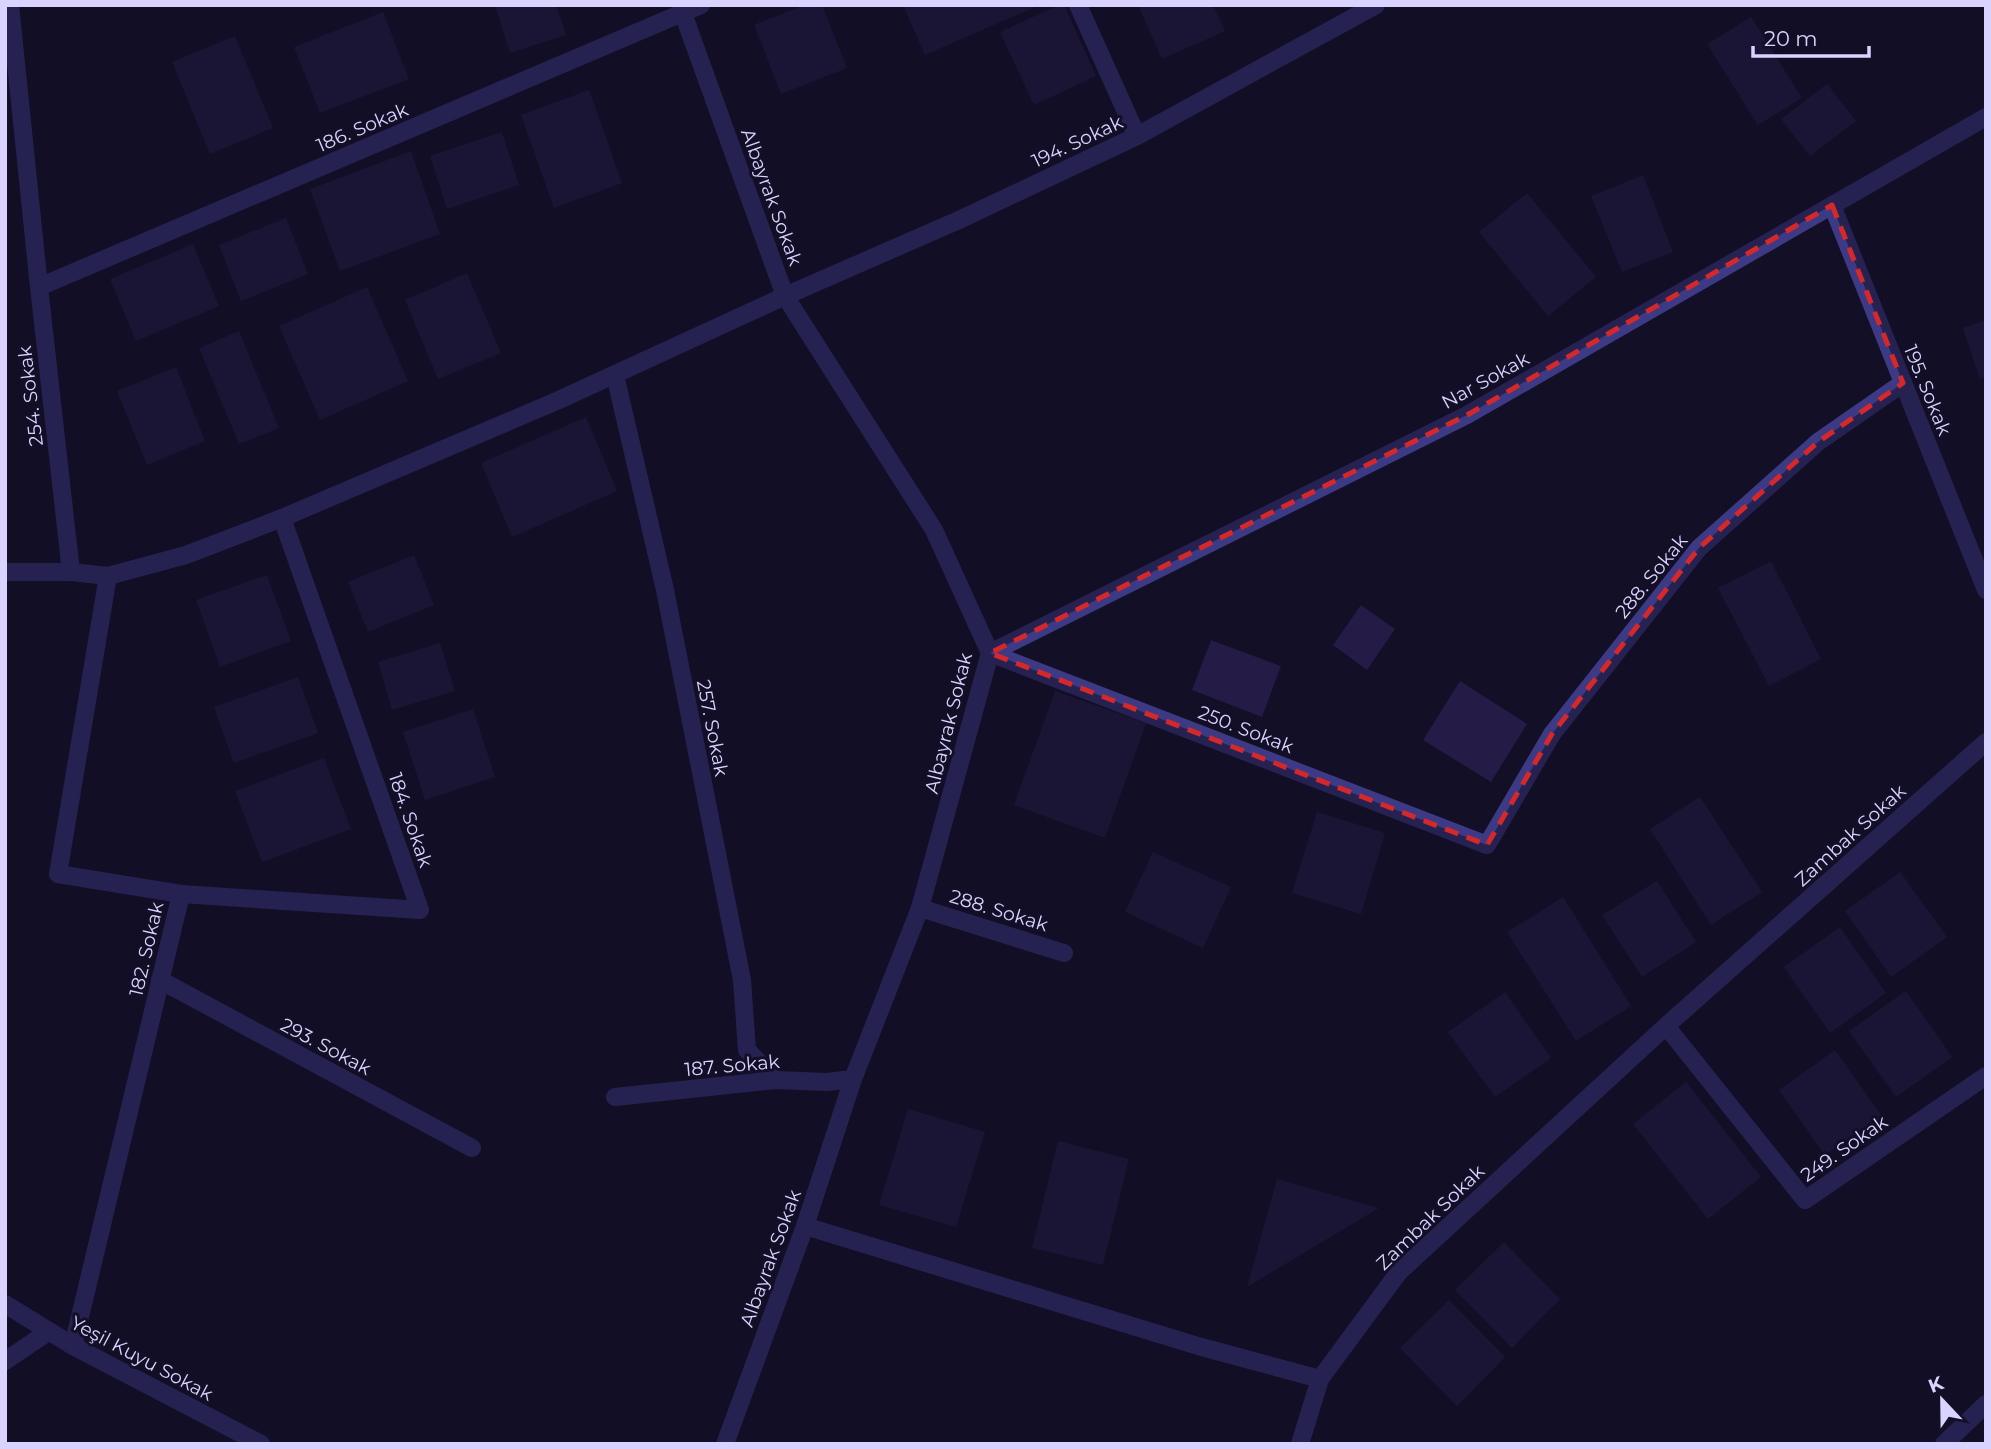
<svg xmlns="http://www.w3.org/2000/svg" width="1991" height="1449" font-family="Montserrat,sans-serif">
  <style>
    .building { fill: #241b47 }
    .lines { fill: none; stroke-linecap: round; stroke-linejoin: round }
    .street { stroke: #3d3a85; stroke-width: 18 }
    .marked { fill: none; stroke: #d62828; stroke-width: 5; stroke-dasharray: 14 9; stroke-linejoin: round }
    .labels { text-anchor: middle; stroke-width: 6; stroke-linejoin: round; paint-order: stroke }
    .street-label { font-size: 19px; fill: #d9d4ff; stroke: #130f26 }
  </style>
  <rect width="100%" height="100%" fill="#130f26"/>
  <g class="building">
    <polygon points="495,5 556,5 566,35 510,53"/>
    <polygon points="804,5 822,5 847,68 781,94 754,25"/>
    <polygon points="903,5 1040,5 925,55"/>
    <polygon points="1059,5 1064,5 1096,76 1034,105 1000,32"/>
    <polygon points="1138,5 1213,5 1225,31 1162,59"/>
    <polygon points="383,12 409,79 320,113 294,47"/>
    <polygon points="1751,17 1802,98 1758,125 1707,44"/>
    <polygon points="235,36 273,128 210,154 172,62"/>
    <polygon points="1827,84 1856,121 1810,156 1781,119"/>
    <polygon points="589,90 622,183 554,208 521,115"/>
    <polygon points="502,132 519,185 447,209 430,156"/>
    <polygon points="411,151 440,234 340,271 310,189"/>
    <polygon points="1643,175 1673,252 1622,272 1591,196"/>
    <polygon points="1527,193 1596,277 1548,316 1479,232"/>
    <polygon points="286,218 308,274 241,301 219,245"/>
    <polygon points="193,244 219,306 136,341 110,279"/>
    <polygon points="467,273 501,353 438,379 405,300"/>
    <polygon points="367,287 408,381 320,420 279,326"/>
    <polygon points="1986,320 1986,377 1980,379 1963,328"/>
    <polygon points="239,331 279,428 239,444 199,348"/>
    <polygon points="176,367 205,441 147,465 117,391"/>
    <polygon points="586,417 617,491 512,537 481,463"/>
    <polygon points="414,555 434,605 368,632 348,582"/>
    <polygon points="1771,561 1821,659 1769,686 1718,588"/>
    <polygon points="267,575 291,641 220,667 196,600"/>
    <polygon points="1361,605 1395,629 1367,670 1333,645"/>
    <polygon points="1211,640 1281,666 1262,717 1192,690"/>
    <polygon points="440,643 455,691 392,710 378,662"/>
    <polygon points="298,677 318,733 234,763 214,707"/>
    <polygon points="1460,681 1527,724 1491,782 1423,740"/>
    <polygon points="1055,691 1146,723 1105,838 1014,805"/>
    <polygon points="473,709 495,777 425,800 403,732"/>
    <polygon points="324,758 351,829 262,862 235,791"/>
    <polygon points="1700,797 1762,892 1711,925 1650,829"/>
    <polygon points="1317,812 1385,833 1361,914 1292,893"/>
    <polygon points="1153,852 1231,887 1203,948 1125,912"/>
    <polygon points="1900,872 1947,937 1891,977 1845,911"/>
    <polygon points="1657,881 1696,942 1642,977 1602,915"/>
    <polygon points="1563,897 1631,1006 1576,1041 1507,932"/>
    <polygon points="1840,927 1886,993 1830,1033 1784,967"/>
    <polygon points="1906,991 1952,1057 1896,1097 1849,1031"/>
    <polygon points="1505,992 1551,1058 1495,1097 1448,1032"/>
    <polygon points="1835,1050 1882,1116 1825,1155 1779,1090"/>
    <polygon points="1686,1082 1761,1177 1708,1219 1633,1124"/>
    <polygon points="908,1109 985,1132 956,1227 879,1205"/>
    <polygon points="1058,1141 1129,1159 1103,1265 1032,1248"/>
    <polygon points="1277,1179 1379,1208 1247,1287"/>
    <polygon points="1504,1242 1560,1299 1512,1348 1455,1290"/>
    <polygon points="1449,1300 1505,1357 1457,1406 1400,1348"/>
  </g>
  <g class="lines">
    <g class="street">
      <polyline points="10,5 39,287 71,572"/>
      <polyline points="680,5 785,296 934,530 990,653 920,908 853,1079 805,1226 725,1444"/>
      <polyline points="1078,5 1137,136"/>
      <polyline points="1832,205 1986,590"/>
      <polyline points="39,287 701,5"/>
      <polyline points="615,375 665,590 742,980 747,1050 776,1080"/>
      <polyline points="5,572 71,572 108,576 186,555 282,518 559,400 785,296 959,220 1137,136 1376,5"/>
      <polyline points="990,653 1487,845 1552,734 1699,548 1818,442 1903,383"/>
      <polyline points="990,653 1467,415 1986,117"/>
      <polyline points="181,894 420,910 282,518"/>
      <polyline points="920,908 1064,953"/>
      <polyline points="160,980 472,1148"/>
      <polyline points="1666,1026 1805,1200 1986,1076"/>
      <polyline points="615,1097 776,1080 827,1082 853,1079"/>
      <polyline points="805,1226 1198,1346 1320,1379 1399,1272 1666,1026 1986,742"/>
      <polyline points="5,1304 73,1346 261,1444"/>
      <polyline points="73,1346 181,894 58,874 108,576"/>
      <polyline points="5,1361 48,1332"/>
      <polyline points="1300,1444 1320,1379"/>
      <polyline points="1944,1444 1986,1404"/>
    </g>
  </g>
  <path d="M0 0H1991V1449H0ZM1832,205L1903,383L1818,442L1699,548L1552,734L1487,845L990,653L1467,415Z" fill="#130f26" fill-opacity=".55" fill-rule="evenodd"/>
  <path class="marked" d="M1832,205L1903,383L1818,442L1699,548L1552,734L1487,845L990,653L1467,415Z"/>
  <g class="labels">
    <g class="street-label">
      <text transform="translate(362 127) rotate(-23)" y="7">186. Sokak</text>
      <text transform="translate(1077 141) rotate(-25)" y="7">194. Sokak</text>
      <text transform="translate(772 197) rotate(70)" y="7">Albayrak Sokak</text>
      <text transform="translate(1485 380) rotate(-29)" y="7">Nar Sokak</text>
      <text transform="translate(1928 390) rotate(68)" y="7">195. Sokak</text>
      <text transform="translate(30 396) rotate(-97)" y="7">254. Sokak</text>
      <text transform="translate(1651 576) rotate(-51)" y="7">288. Sokak</text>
      <text transform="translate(948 723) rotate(-76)" y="7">Albayrak Sokak</text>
      <text transform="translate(713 728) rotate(79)" y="7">257. Sokak</text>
      <text transform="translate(1246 729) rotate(21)" y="7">250. Sokak</text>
      <text transform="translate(411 820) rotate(71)" y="7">184. Sokak</text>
      <text transform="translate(1850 835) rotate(-42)" y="7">Zambak Sokak</text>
      <text transform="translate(999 910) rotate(17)" y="7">288. Sokak</text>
      <text transform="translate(146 949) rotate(-77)" y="7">182. Sokak</text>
      <text transform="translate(326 1046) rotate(28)" y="7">293. Sokak</text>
      <text transform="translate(732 1065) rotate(-5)" y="7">187. Sokak</text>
      <text transform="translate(1844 1148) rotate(-35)" y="7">249. Sokak</text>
      <text transform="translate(1430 1217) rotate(-44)" y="7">Zambak Sokak</text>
      <text transform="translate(770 1258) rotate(-70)" y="7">Albayrak Sokak</text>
      <text transform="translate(142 1358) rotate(28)" y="7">Yeşil Kuyu Sokak</text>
    </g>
  </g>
  <rect width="1991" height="1449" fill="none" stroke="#d9d4ff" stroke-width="14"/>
  <g transform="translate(1942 1400) rotate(338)" stroke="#130f26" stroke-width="5" paint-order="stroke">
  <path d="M0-5L12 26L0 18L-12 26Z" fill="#d9d4ff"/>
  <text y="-10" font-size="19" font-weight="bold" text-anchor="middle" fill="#d9d4ff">K</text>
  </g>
  <path d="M1753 46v10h116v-10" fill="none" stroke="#d9d4ff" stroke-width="3.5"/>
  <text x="1764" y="46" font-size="21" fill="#d9d4ff" stroke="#130f26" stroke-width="5" paint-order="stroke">20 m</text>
</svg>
